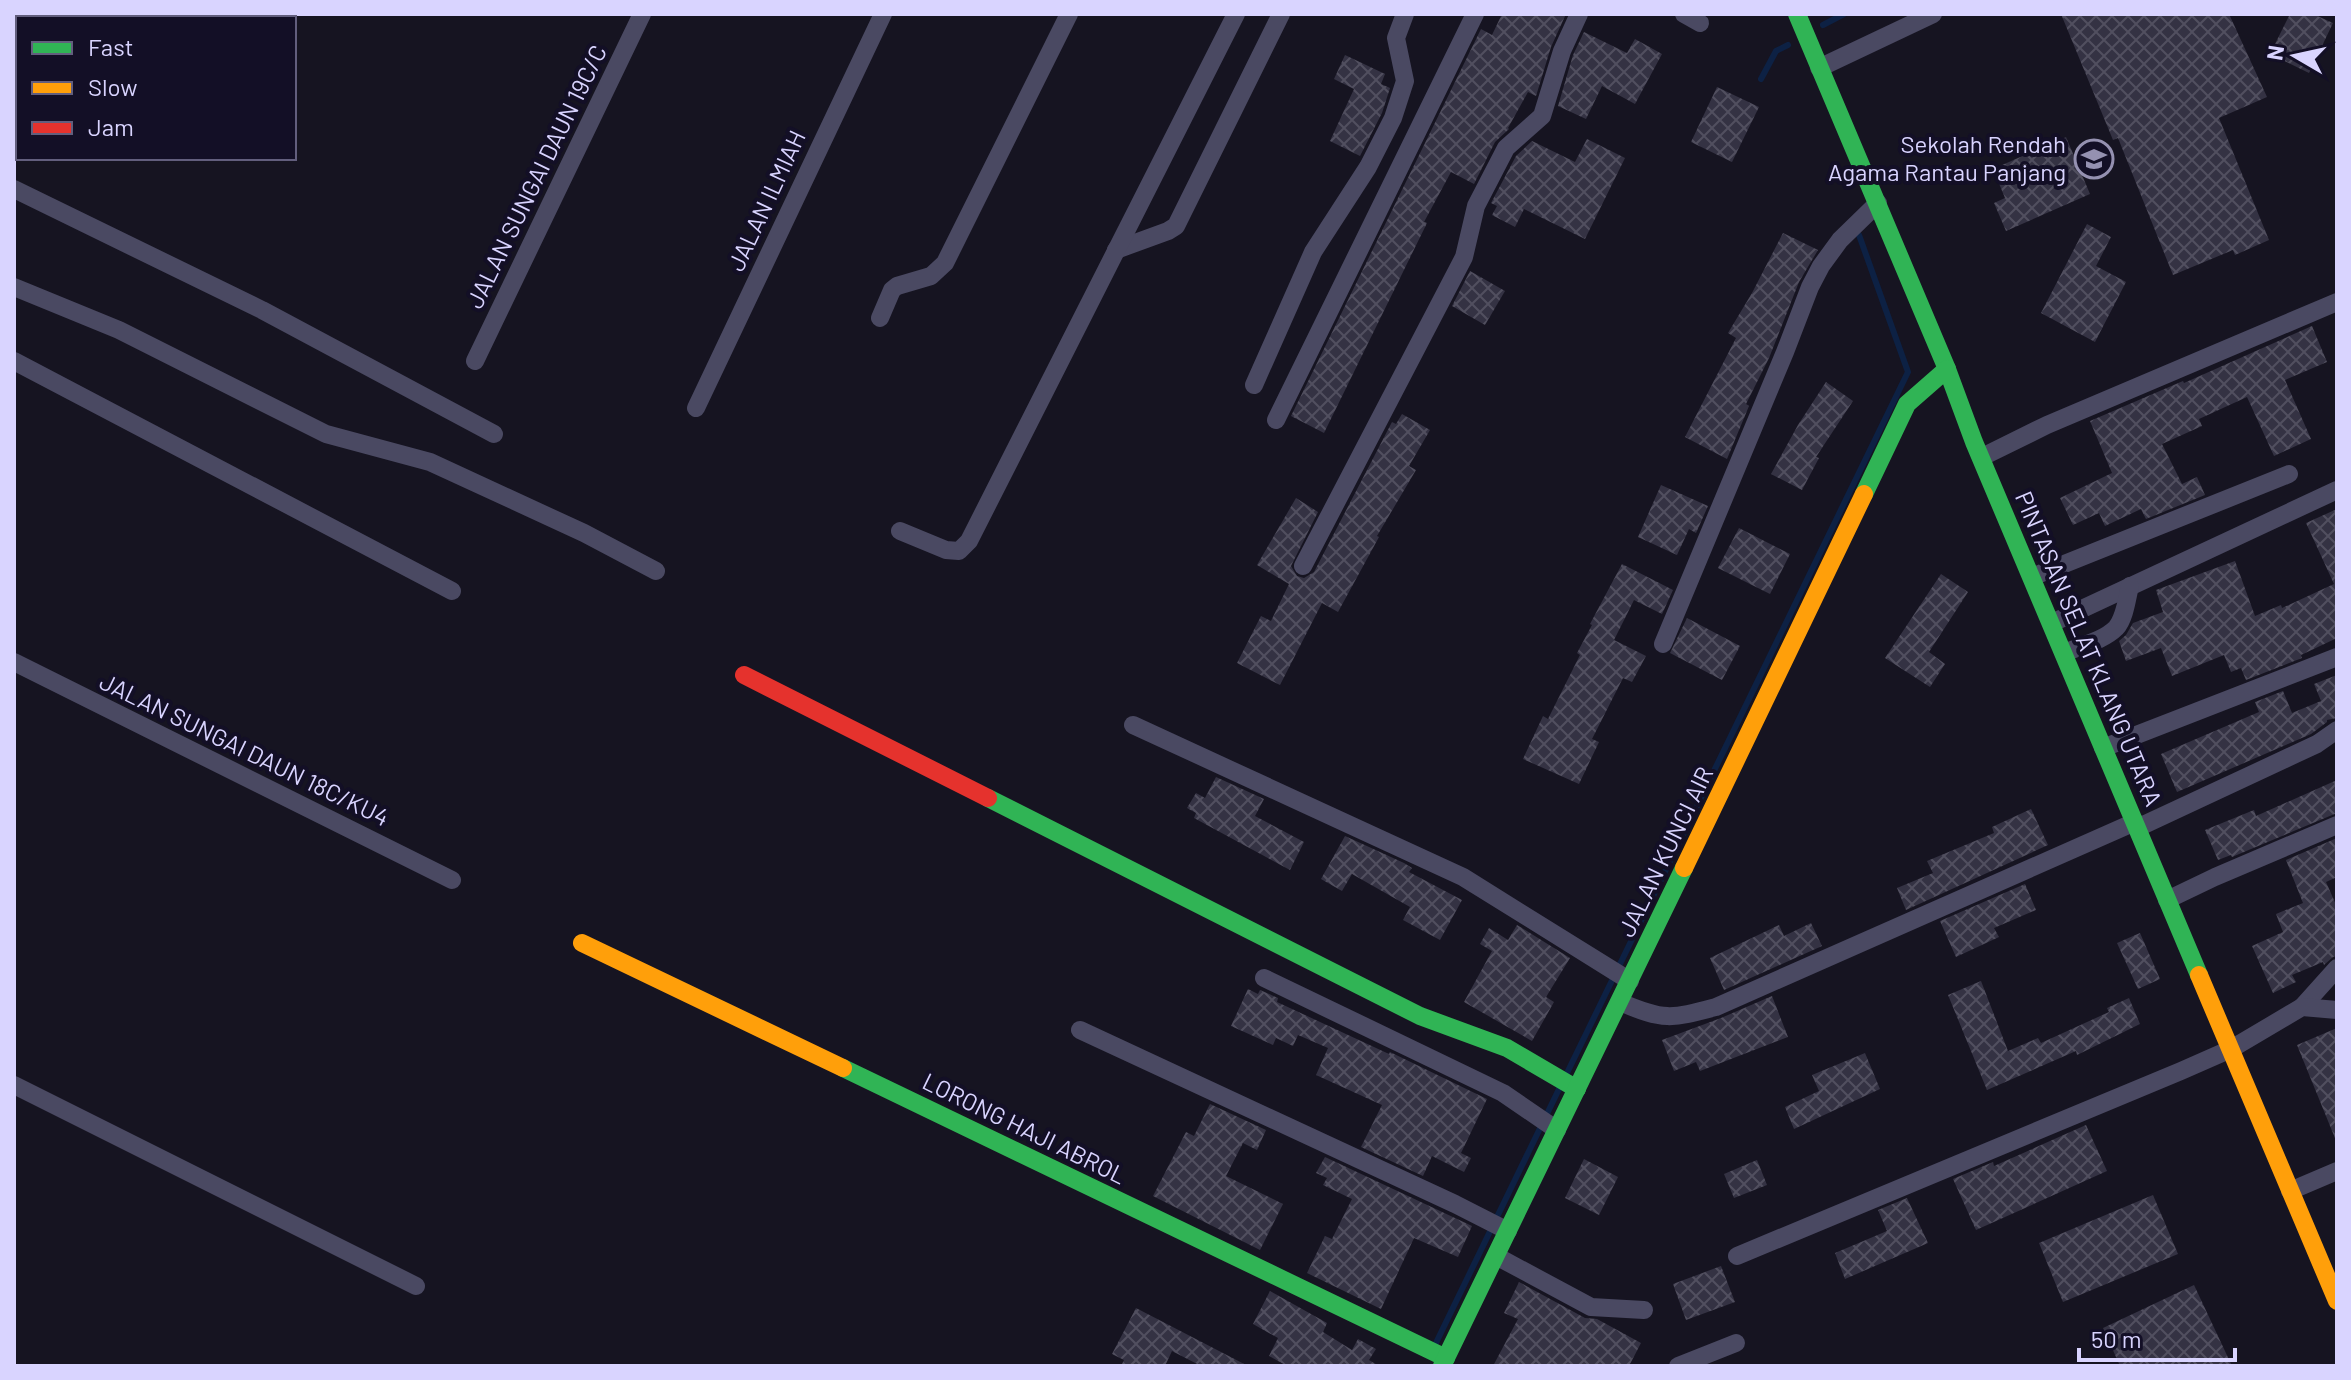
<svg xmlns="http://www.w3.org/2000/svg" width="2351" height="1380" font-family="Barlow,sans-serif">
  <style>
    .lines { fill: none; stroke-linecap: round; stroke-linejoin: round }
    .stream { stroke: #0d2144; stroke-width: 6 }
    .building { fill: url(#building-cross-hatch) }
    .street { stroke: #4a4962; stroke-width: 18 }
    .fast { stroke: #30b455; stroke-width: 18 }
    .slow { stroke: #ff9f0a; stroke-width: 18 }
    .jam { stroke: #e5322d; stroke-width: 18 }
    .labels { text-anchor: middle; stroke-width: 8; stroke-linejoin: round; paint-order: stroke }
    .poi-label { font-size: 24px; fill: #d9d4ff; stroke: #130f26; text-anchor: end }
    .street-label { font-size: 24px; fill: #d9d4ff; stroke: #130f26 }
  </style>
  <defs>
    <pattern id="building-cross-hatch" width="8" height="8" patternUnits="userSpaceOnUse" patternTransform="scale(2)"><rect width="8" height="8" fill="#343243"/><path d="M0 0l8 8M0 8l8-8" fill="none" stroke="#514f5f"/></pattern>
  </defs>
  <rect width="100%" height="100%" fill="#161421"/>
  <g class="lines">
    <g class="stream">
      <polyline points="1823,25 1844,14"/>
      <polyline points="1761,79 1776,51 1788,45"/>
      <polyline points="1567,1073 1908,372 1859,235"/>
      <polyline points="1434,1347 1560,1087"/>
    </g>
  </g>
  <g class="building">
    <polygon points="1502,14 1566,14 1551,47 1536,96 1528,92 1508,128 1509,129 1495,142 1474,184 1451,172 1424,222 1427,223 1324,433 1291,416 1481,29 1492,35"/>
    <polygon points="2061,14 2229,14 2267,97 2219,118 2269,240 2235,255 2233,250 2173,275 2118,138 2113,140"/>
    <polygon points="2290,14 2313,14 2333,23 2309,73 2270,54"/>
    <polygon points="1584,32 1627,53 1635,39 1662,54 1635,104 1602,86 1586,119 1558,106 1573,55"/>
    <polygon points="1345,55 1385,74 1381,84 1390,88 1382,113 1360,156 1330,141 1354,89 1334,79"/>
    <polygon points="1717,87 1759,107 1732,162 1691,142"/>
    <polygon points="2066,137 2090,194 2006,231 1994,203 2005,198 1993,169"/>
    <polygon points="1587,139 1625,158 1585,239 1524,209 1515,227 1492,215 1497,206 1491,203 1516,156 1532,141 1575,162"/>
    <polygon points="2087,224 2111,237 2096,266 2126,282 2095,342 2041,313"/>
    <polygon points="1783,233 1818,250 1799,282 1769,358 1746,404 1749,406 1727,459 1685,437 1736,338 1728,333 1752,293"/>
    <polygon points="1470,271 1505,291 1485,325 1452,306"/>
    <polygon points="2312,326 2327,362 2285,380 2311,439 2274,456 2247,397 2199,419 2202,426 2162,444 2182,484 2197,477 2205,495 2146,519 2141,509 2105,526 2099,513 2073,525 2060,498 2112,473 2090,421 2183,381 2184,383"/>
    <polygon points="1826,382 1853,401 1816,457 1819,458 1802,490 1771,474 1798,425"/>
    <polygon points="1402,414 1430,430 1409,466 1416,470 1377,536 1379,537 1338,612 1322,603 1280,685 1237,663 1261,616 1271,621 1289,584 1257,565 1296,498 1318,512 1291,566 1297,576 1304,578 1314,572 1392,422 1396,424"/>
    <polygon points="1661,485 1708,506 1696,533 1689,529 1677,555 1638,537"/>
    <polygon points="2337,509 2337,638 2301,655 2302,658 2246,680 2241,668 2231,672 2224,655 2172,676 2161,648 2126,661 2119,641 2126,635 2133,623 2163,612 2156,590 2235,561 2255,616 2281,605 2282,608 2334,584 2306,523"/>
    <polygon points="1739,528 1790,554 1770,594 1718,568"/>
    <polygon points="1622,564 1673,590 1662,614 1634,600 1614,640 1646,656 1632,682 1623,678 1592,739 1599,742 1579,784 1523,759 1543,716 1548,719 1580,655 1577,653 1592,625 1590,624"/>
    <polygon points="1941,574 1968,592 1929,652 1945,664 1930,687 1885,658"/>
    <polygon points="1687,618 1740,646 1722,680 1670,653"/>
    <polygon points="2337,675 2337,718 2327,720 2327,722 2311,734 2288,744 2177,792 2161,754 2259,712 2255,702 2283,691 2292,713 2321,701 2314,684"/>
    <polygon points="1216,777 1264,799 1255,816 1304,842 1290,870 1194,818 1196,813 1187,808 1196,793 1205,798"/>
    <polygon points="2337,780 2337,813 2232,857 2231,855 2218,860 2205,830 2254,810 2256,816"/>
    <polygon points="2031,809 2048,845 1906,910 1897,888 1933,873 1927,861 1994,833 1992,827"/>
    <polygon points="1345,836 1404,863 1412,868 1409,872 1462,900 1440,940 1403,920 1410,907 1352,874 1342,891 1321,879"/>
    <polygon points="2337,838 2337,877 2326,882 2337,907 2337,956 2333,957 2324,965 2323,962 2292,975 2296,982 2273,993 2252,946 2283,932 2276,914 2303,903 2286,860"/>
    <polygon points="2025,884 2036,910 1994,928 1999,937 1956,957 1940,921"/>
    <polygon points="1811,923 1822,946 1724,990 1710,958 1779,925 1784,936"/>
    <polygon points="1517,925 1570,958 1546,997 1554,1002 1532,1041 1464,1002 1492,951 1480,944 1489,928 1508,940"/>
    <polygon points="2140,933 2160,979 2138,989 2117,943"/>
    <polygon points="1981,981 2008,1051 2038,1038 2041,1043 2109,1012 2107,1008 2129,998 2140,1024 2077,1055 2076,1051 1987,1090 1948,995"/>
    <polygon points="1248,989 1258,994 1260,990 1278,998 1277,1002 1389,1054 1390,1052 1487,1099 1461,1153 1471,1158 1464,1172 1432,1156 1423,1176 1361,1147 1382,1105 1316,1075 1328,1048 1298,1035 1293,1046 1276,1038 1273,1045 1231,1026"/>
    <polygon points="1772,996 1788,1037 1700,1071 1696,1062 1674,1071 1662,1040 1721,1018"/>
    <polygon points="2337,1028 2337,1143 2297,1045"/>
    <polygon points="1865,1053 1880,1089 1794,1129 1785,1107 1819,1091 1812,1075"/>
    <polygon points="1210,1104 1266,1130 1257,1150 1243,1143 1226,1176 1283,1204 1260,1250 1153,1196 1186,1132 1194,1136"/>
    <polygon points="2086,1125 2107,1171 1976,1230 1953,1179 1993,1162 1994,1166"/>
    <polygon points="1325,1157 1472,1226 1458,1257 1414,1238 1381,1309 1307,1273 1325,1236 1332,1239 1352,1199 1323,1185 1327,1178 1316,1173"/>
    <polygon points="1584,1159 1618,1177 1599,1215 1565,1198"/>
    <polygon points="1757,1160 1767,1185 1734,1198 1724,1174"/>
    <polygon points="2153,1195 2178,1254 2063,1302 2039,1243"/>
    <polygon points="1907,1198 1928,1243 1845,1279 1835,1253 1887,1231 1878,1210"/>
    <polygon points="1721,1266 1735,1302 1686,1320 1673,1284"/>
    <polygon points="1519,1282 1585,1318 1597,1319 1641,1343 1629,1366 1493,1366 1518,1319 1504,1313"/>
    <polygon points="2194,1285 2232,1366 2120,1366 2103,1328"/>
    <polygon points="1270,1291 1327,1323 1323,1332 1352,1350 1358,1339 1376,1349 1369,1360 1379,1366 1287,1366 1269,1356 1278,1338 1253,1324"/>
    <polygon points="1136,1308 1248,1366 1201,1366 1172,1351 1165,1366 1121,1366 1124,1360 1112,1354"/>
  </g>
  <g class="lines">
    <g class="street">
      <polyline points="1684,14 1700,23"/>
      <polyline points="1819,68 1933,14"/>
      <polyline points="14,189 262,310 494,434"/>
      <polyline points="1116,250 1168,231 1176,226 1281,14"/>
      <polyline points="14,287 119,330 326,434 430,462 584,533 656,571"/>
      <polyline points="880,318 892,290 897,286 931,276 945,263 1069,14"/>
      <polyline points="14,361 452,591"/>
      <polyline points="475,361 642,14"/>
      <polyline points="1254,385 1313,252 1368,167 1393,118 1405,81 1396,38 1405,14"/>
      <polyline points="696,408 883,14"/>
      <polyline points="1276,420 1475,14"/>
      <polyline points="1982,457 2047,425 2337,302"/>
      <polyline points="900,531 946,550 959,551 969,541 1236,14"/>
      <polyline points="1303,566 1464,257 1476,206 1506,148 1542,116 1562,51 1579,14"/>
      <polyline points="2032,577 2289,474"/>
      <polyline points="2052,623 2337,490"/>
      <polyline points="1663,644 1785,352 1810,287 1821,266 1840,240 1878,203"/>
      <path d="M2064,653C2080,646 2103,641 2116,628C2125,618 2127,598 2130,586"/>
      <polyline points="14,662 452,880"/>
      <polyline points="1133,725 1463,877 1630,981"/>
      <polyline points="2103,748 2337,657"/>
      <polyline points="2137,828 2317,744 2337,730"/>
      <polyline points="2167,900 2215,877 2337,825"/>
      <polyline points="1264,978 1503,1093 1557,1130"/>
      <path d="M1620,1002C1664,1021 1671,1019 1716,1007L2135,822"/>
      <polyline points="2302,1007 2337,968"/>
      <polyline points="1080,1030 1455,1204 1508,1231"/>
      <polyline points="14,1085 416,1286"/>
      <polyline points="2290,1191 2337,1171"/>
      <polyline points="1496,1256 1591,1307 1644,1310"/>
      <polyline points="1737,1256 2181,1071 2231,1049 2302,1007 2337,1010"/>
      <polyline points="1678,1366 1736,1343"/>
    </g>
    <g class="fast">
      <polyline points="1797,14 1947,369 1974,442 2199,975"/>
      <polyline points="1864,494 1907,404 1947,369"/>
      <polyline points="988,798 1420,1016 1507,1048 1577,1089"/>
      <polyline points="843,1068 1446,1358"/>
      <polyline points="1442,1366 1684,868"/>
    </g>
    <g class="slow">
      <polyline points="1684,868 1864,494"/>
      <polyline points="582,943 843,1068"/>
      <polyline points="2199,975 2337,1301"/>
    </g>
    <polyline class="jam" points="744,675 988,798"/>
  </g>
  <defs>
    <symbol id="school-ring" viewBox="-11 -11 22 22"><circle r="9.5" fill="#130f26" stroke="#9591b1" stroke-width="1.5"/><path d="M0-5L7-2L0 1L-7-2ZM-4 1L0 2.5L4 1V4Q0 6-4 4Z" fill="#9591b1"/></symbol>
  </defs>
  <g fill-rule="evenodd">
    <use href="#school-ring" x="2072" y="137" width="44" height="44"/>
  </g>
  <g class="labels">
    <g class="poi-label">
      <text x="2066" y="153">Sekolah Rendah<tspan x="2066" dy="28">Agama Rantau Panjang</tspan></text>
    </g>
    <g class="street-label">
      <text transform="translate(537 177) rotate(-64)" y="8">JALAN SUNGAI DAUN 19C/C</text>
      <text transform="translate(767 201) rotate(-65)" y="8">JALAN ILMIAH</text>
      <text transform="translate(2088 649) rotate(67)" y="8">PINTASAN SELAT KLANG UTARA</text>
      <text transform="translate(244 750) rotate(26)" y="8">JALAN SUNGAI DAUN 18C/KU4</text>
      <text transform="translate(1666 852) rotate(-64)" y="8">JALAN KUNCI AIR</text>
      <text transform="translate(1024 1129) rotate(26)" y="8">LORONG HAJI ABROL</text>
    </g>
  </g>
  <rect width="2351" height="1380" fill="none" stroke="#d9d4ff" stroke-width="32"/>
  <rect x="16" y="16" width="280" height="144" fill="#130f26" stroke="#625e7d" stroke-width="2"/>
  <rect x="32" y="42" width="40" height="12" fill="#30b455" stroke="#625e7d" stroke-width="2"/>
  <text x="88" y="56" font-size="24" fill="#d9d4ff">Fast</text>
  <rect x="32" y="82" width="40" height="12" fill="#ff9f0a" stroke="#625e7d" stroke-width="2"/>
  <text x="88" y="96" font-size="24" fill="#d9d4ff">Slow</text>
  <rect x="32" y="122" width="40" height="12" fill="#e5322d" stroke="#625e7d" stroke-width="2"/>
  <text x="88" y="136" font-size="24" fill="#d9d4ff">Jam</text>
  <g transform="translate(2295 56) rotate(279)" stroke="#130f26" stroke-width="6" paint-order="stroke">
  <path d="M0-6L14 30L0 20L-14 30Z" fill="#d9d4ff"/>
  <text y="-12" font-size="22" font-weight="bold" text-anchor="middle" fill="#d9d4ff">N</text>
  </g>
  <path d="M2079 1348v12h156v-12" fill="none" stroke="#d9d4ff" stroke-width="4"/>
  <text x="2091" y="1348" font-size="24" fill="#d9d4ff" stroke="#130f26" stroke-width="6" paint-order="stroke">50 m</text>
</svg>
